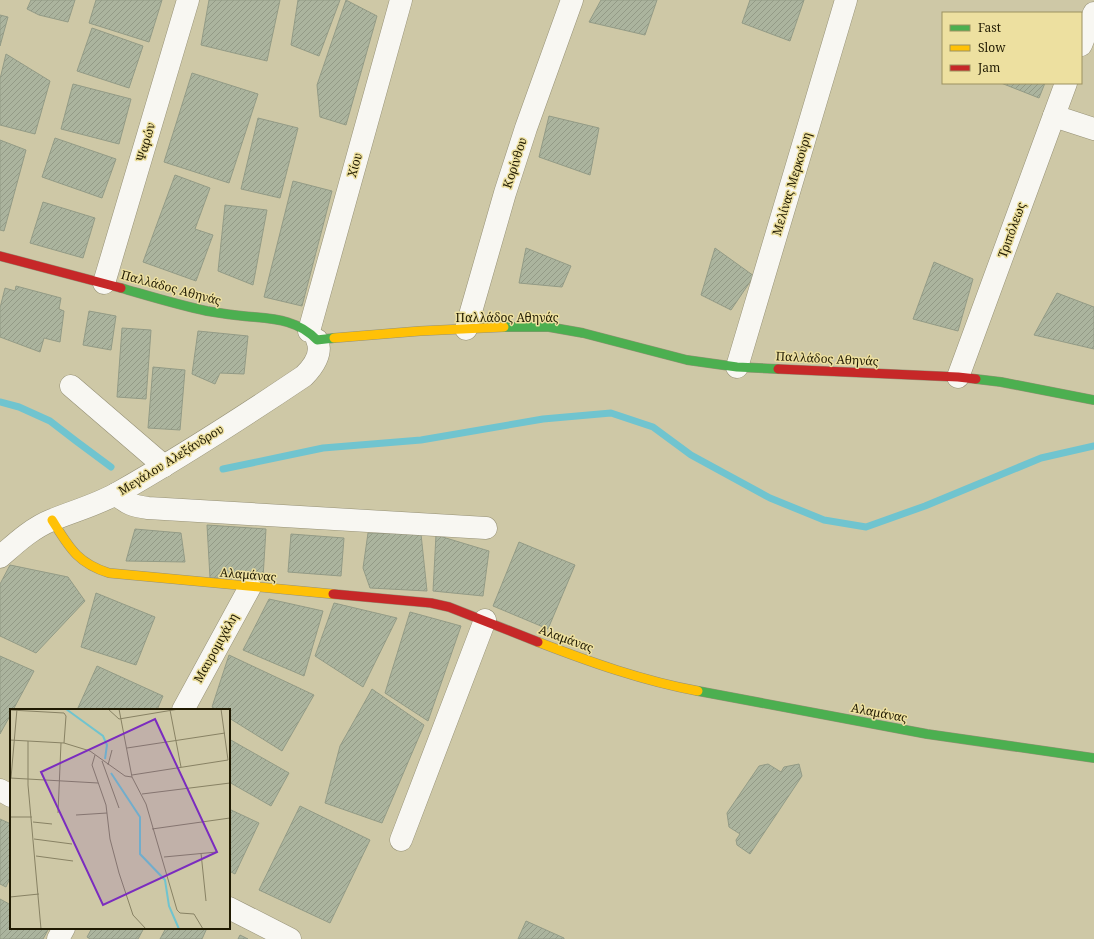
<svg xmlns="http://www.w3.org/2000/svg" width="1094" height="939" font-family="'Noto Serif',serif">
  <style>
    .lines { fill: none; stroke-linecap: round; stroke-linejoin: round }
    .stream { stroke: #70c4cf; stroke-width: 7 }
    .building { fill: url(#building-hatch); stroke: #939b86 }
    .street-casing { stroke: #969176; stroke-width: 23 }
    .fast-casing { stroke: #969176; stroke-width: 10 }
    .slow-casing { stroke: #969176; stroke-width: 10 }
    .jam-casing { stroke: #969176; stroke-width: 10 }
    .street { stroke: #f8f7f2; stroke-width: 22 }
    .fast { stroke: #4caf50; stroke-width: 9 }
    .slow { stroke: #ffc107; stroke-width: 9 }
    .jam { stroke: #c62828; stroke-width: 9 }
    .labels { text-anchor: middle; stroke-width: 3; stroke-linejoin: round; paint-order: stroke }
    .street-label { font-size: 12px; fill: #201a02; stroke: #ede0a0 }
    .inset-river { fill: none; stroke: #70c4cf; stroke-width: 2 }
    .inset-road { fill: none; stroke: #888264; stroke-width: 1 }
    .view { fill: #7b2cbf; fill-opacity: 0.15; stroke: #7b2cbf; stroke-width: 2 }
    .inset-edge { fill: none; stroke: #201a02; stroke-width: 2 }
  </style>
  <defs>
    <pattern id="building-hatch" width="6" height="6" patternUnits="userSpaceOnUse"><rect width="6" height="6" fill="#abb49e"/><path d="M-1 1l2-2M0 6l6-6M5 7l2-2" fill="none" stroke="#939a86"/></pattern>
  </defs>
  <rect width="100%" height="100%" fill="#cec8a6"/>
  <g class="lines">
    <g class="stream">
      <polyline points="0,402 19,407 50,421 76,441 111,467"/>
      <polyline points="223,469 323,448 421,440 543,419 611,413 653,427 691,455 770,498 824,520 866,527 925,506 1041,458 1094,446"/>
    </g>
  </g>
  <g class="building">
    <polygon points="31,0 75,0 68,22 39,15 27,9"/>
    <polygon points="96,0 162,0 149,42 89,23"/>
    <polygon points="209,0 280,0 267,61 201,45"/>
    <polygon points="298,0 340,0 319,56 291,45"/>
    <polygon points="346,0 377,16 346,125 320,117 317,85"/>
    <polygon points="601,0 657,0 645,35 589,22"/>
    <polygon points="750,0 804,0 790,41 742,23"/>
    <polygon points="0,15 8,17 0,46"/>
    <polygon points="92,28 143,46 129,88 77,71"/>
    <polygon points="6,54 50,81 35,134 0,125 0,79"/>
    <polygon points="192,73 258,94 229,183 164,162"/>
    <polygon points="1001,83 1045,83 1039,98"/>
    <polygon points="73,84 131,99 119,144 61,129"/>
    <polygon points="549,116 599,128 590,175 539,157"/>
    <polygon points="258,118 298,128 280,198 241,189"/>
    <polygon points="55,138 116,159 102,198 42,177"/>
    <polygon points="0,140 26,150 4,231 0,230"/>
    <polygon points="175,175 210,188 195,229 213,235 196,281 143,262"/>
    <polygon points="293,181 332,191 302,306 264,297"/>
    <polygon points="43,202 95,218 83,258 30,243"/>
    <polygon points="225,205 267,210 253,285 218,271"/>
    <polygon points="526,248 571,266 562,287 519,283"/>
    <polygon points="715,248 754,276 731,310 701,295"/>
    <polygon points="934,262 973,279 958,331 913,319"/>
    <polygon points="16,286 61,298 59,309 64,311 60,342 44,338 40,352 0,337 0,308 5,288 15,291"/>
    <polygon points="1057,293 1094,307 1094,349 1034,335"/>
    <polygon points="89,311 116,316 111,350 83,345"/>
    <polygon points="122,328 151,330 146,399 117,397"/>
    <polygon points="198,331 248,336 244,374 220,373 215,384 192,374"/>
    <polygon points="153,367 185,370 180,430 148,428"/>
    <polygon points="207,525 266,529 263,578 210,578"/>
    <polygon points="135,529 181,533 185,562 126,561"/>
    <polygon points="368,533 421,534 427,591 370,588 363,568"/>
    <polygon points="291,534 344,538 341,576 288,572"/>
    <polygon points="436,535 489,551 483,596 433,591"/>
    <polygon points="519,542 575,565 548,629 493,606"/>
    <polygon points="10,565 68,577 85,601 36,653 0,636 0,584"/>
    <polygon points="96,593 155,617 136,665 81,647"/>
    <polygon points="269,599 323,611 304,676 243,650"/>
    <polygon points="334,603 397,618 363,687 315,656"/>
    <polygon points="410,612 461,626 428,721 385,693"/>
    <polygon points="229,655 314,695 282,751 229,718 229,710 217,710 212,707"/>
    <polygon points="0,656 34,671 13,710 11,710 11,714 0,734"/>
    <polygon points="97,666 163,696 157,710 77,710"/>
    <polygon points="372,689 424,725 382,823 325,803 340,746"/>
    <polygon points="229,739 289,773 271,806 229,782"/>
    <polygon points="768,764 781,772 784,767 799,764 802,776 750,854 737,845 736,840 740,834 729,827 727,813 759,766"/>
    <polygon points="300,806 370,840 330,923 259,890"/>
    <polygon points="229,809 259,823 235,874 229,871"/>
    <polygon points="0,819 11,824 11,876 6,887 0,884"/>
    <polygon points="0,899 11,905 11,928 49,928 43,939 0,939"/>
    <polygon points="526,921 564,938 564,939 518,939"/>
    <polygon points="92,928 144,928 138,939 90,939 87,937"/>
    <polygon points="166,928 207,928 202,939 160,939"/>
    <polygon points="240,935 248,939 238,939"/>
  </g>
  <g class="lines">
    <defs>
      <g id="street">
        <polyline points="1081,45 1094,13"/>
        <polyline points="1054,116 1094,129"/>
        <polyline points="104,283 188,0"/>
        <polyline points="466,329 505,193 526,128 572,0"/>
        <polyline points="309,331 401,0"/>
        <polyline points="737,367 846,0"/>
        <polyline points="958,377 1066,83"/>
        <polyline points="71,386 164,466"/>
        <path d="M116,494C127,504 133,506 148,508L486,528"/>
        <path d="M0,557C16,543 32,528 52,520C74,511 96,505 116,494C181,457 243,417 304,376C313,367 323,353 317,340"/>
        <polyline points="183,710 250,587"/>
        <polyline points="0,790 11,796"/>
        <polyline points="401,840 485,620"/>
        <polyline points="229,908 290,939"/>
        <polyline points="58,939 64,928"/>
      </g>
      <g id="fast">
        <path d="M121,288C149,296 178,305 207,311C219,313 231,315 243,316C271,319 296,318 317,340L334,338"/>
        <polyline points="504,327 549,327 583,333 687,360 737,367 778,369"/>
        <polyline points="976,379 1001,382 1094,400"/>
        <polyline points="698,691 927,734 1094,758"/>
      </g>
      <g id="slow">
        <polyline points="334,338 420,331 504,327"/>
        <path d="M52,520C69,547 77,563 109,573L333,594"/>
        <path d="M538,642C590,662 643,681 698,691"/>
      </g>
      <g id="jam">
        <polyline points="0,256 121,288"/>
        <polyline points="778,369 958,377 976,379"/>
        <polyline points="333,594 431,603 449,607 538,642"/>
      </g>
    </defs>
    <use href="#street" class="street-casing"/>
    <use href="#fast" class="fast-casing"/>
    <use href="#slow" class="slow-casing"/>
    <use href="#jam" class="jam-casing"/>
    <use href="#street" class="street"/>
    <use href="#fast" class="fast"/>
    <use href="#slow" class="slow"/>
    <use href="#jam" class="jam"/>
  </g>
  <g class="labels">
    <g class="street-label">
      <text transform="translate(146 142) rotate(-74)" y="4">Ψαρών</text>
      <text transform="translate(515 163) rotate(-72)" y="4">Κορίνθου</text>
      <text transform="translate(355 165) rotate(-74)" y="4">Χίου</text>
      <text transform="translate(792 184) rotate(-73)" y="4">Μελίνας Μερκούρη</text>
      <text transform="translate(1012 230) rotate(-70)" y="4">Τριπόλεως</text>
      <text transform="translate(171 288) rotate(15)" y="4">Παλλάδος Αθηνάς</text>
      <text x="507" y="322">Παλλάδος Αθηνάς</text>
      <text transform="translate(827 359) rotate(3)" y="4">Παλλάδος Αθηνάς</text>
      <text transform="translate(171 460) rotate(-32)" y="4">Μεγάλου Αλεξάνδρου</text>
      <text transform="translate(248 575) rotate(5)" y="4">Αλαμάνας</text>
      <text transform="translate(566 639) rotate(20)" y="4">Αλαμάνας</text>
      <text transform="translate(216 648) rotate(-61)" y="4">Μαυρομιχάλη</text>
      <text transform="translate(879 713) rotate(11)" y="4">Αλαμάνας</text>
    </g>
  </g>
  <g transform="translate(10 709)">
    <rect width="220" height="220" fill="#cec8a6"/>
    <path class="inset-river" d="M56,0L93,27L97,36L95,50M101,64L130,108V145L155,171L159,197L169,220"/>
    <path class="inset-road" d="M98,0L109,10L169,0M109,0L122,68L136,95L167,201L170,204L184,205L193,220M0,1L54,4L56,7L54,34M160,1L171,58M0,31L54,34L80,42L115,67L122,68M18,32V76L31,220M117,39L215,24M85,46L82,56L96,96L100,130L109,164L123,206L136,220M92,52L109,99M98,56L102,41M122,66L218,51L211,0M0,69L88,74M1,69L7,0M132,85L220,74M48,104L51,34M66,106L97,104M0,108H22M23,113L42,115M142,120L220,109M24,130L62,135M191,144L196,192M26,147L63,152M154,148L207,143M0,188L29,185"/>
    <path class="view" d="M145,10L207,143L93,196L31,63Z"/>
    <rect width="220" height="220" class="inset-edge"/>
  </g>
  <rect x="942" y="12" width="140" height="72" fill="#ede0a0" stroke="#9b9161"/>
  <rect x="950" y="25" width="20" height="6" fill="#4caf50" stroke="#9b9161"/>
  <text x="978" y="32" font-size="12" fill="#201a02">Fast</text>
  <rect x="950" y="45" width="20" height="6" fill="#ffc107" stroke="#9b9161"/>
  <text x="978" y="52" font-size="12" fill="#201a02">Slow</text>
  <rect x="950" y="65" width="20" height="6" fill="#c62828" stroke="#9b9161"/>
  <text x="978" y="72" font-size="12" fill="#201a02">Jam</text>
</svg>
